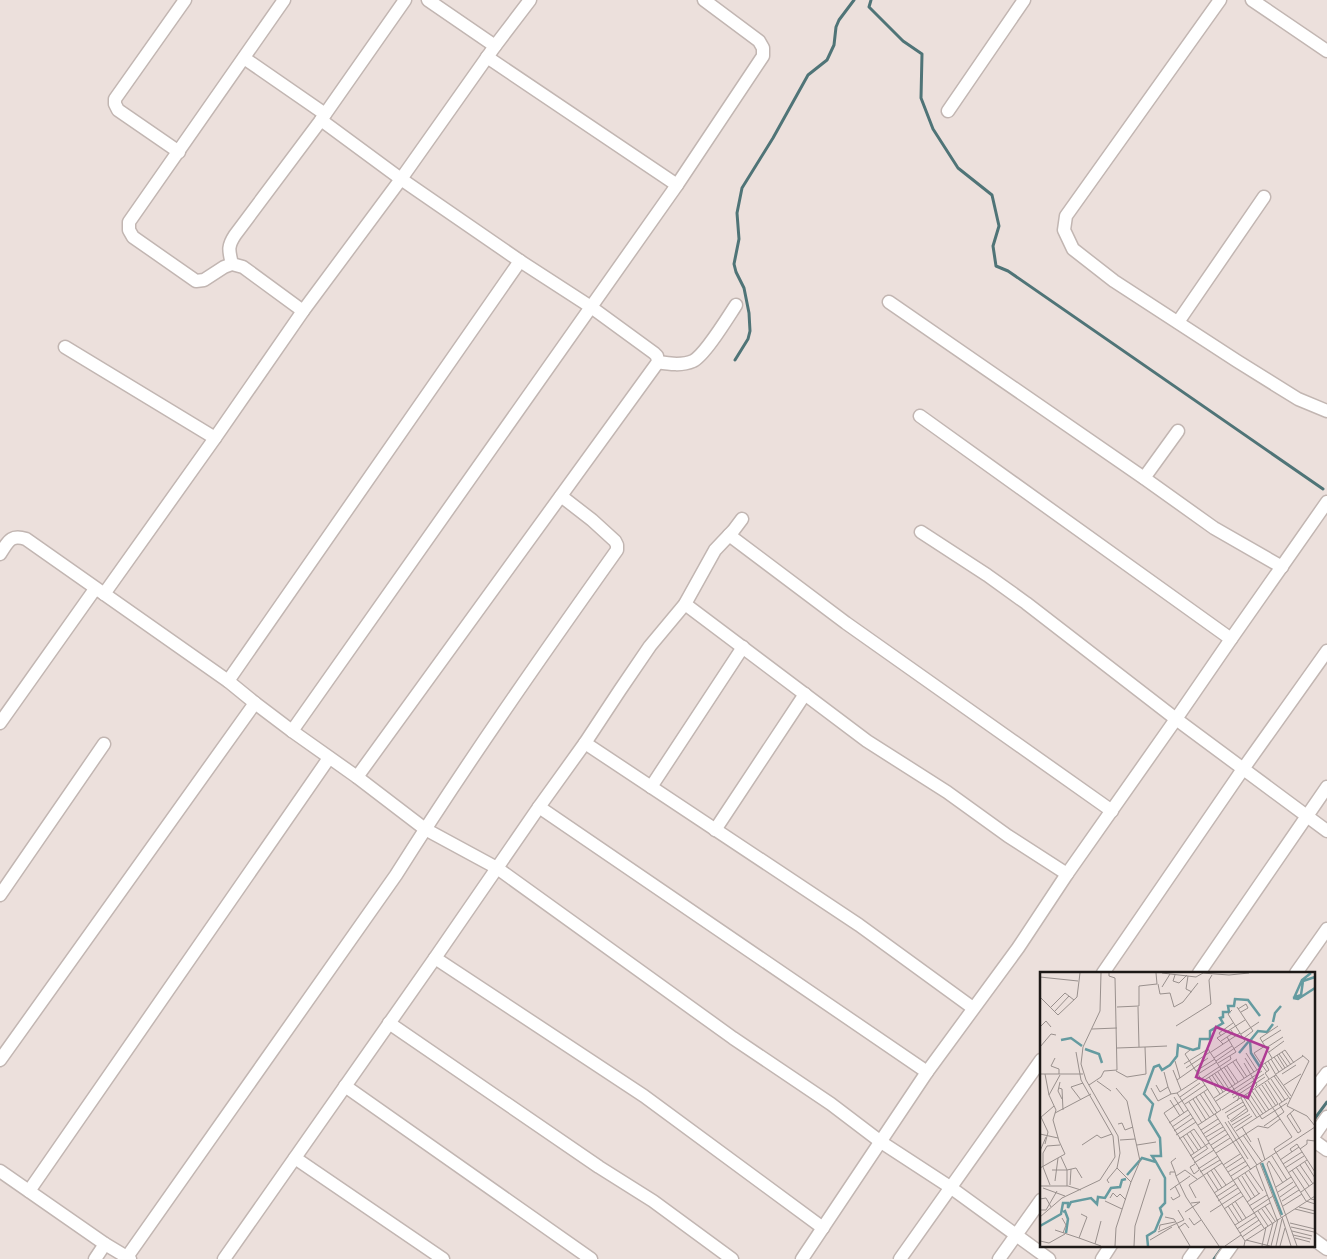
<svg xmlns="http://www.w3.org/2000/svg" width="1327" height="1259" font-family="Cabin,sans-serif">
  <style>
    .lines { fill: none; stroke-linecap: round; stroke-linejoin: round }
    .stream { stroke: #4f7477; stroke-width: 3 }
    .minor-casing { stroke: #c2b6b2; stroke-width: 15 }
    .minor { stroke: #fff; stroke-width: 12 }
    .inset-river { fill: none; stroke: #659ba0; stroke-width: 2.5 }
    .inset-road { fill: none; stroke: #99908d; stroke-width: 1 }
    .view { fill: #af3b94; fill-opacity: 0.15; stroke: #af3b94; stroke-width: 2.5 }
    .inset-edge { fill: none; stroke: #1d1917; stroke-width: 2.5 }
  </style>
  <rect width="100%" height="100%" fill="#ece0dc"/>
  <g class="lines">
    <g class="stream">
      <polyline points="871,0 869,7 903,41 922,54 921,98 933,129 958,168 992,195 999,226 993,246 996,266 1008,271 1323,489"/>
      <polyline points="735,360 748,339 750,331 749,313 744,288 736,272 734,264 739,239 737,213 742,188 773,138 808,75 827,60 834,45 836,27 839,20 854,0"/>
      <polyline points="1313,1121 1327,1102"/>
      <polyline points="1214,1259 1224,1245"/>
    </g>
    <defs>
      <g id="minor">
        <polyline points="284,0 129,222 129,230 133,237 196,281 204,280 224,267 232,264 243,267 303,311"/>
        <polyline points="428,0 495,46"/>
        <polyline points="1220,0 1066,216 1064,230 1073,249 1114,281 1237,361 1298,399 1327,411"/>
        <polyline points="1252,0 1327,51"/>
        <polyline points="487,57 677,185"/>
        <polyline points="244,58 325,114"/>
        <polyline points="948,111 1024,0"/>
        <polyline points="321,120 401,179 520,261 591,307 654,353 657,356 658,362 357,777"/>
        <polyline points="179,152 118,110 115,104 115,99 185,0"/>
        <path d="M232,264C229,251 227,247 235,235L321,120L405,0"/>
        <polyline points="889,302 1144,478 1214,528 1282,567"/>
        <polyline points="1178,322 1264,197"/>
        <polyline points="65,347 215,438"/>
        <path d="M658,362C669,364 682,366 693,361C705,355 728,317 736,305"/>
        <polyline points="920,416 1231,639"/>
        <polyline points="1144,478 1178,431"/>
        <polyline points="921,532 987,575 1026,603 1176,719 1327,831"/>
        <polyline points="729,535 846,623 1112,811"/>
        <path d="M0,554C8,542 10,534 26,539L228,681L255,703L292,731L357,777L425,829L497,868L733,1038L831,1104L881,1142L950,1187L1049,1259"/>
        <polyline points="104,594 215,438 303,311 401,179 495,46 530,0"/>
        <polyline points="685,604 867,741 947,792 1008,836 1067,874"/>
        <polyline points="228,681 520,261"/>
        <polyline points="0,723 95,589"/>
        <polyline points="292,731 677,185 763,56 763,48 759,41 704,0"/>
        <polyline points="585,743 859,925 973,1008"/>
        <polyline points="651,787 743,647"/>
        <polyline points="539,807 927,1072"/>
        <polyline points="715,830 805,694"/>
        <polyline points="0,895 104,744"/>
        <polyline points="435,958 644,1096 823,1228"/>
        <polyline points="1103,973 1243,769 1327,651"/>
        <polyline points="1199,973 1327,787"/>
        <polyline points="1296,973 1327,929"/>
        <polyline points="389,1023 599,1167 653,1201 732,1259"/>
        <polyline points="0,1060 255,703"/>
        <polyline points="345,1086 591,1259"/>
        <polyline points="1313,1091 1327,1073"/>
        <polyline points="1313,1137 1327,1117"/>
        <polyline points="1313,1140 1327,1150"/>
        <polyline points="295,1158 443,1259"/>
        <polyline points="0,1171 105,1244 130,1259"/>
        <polyline points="29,1191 329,758"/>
        <polyline points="1313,1239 1327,1249"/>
        <path d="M127,1257L396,875C466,764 541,657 617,550V545L615,541L592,520L561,496"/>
        <polyline points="95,1259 105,1244"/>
        <polyline points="224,1259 435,958 539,807 585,743 620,690 650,646 685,604 715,550 733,531 742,519"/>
        <polyline points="802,1259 927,1072 1018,948 1067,874 1176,719 1231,639 1327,502"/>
        <polyline points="900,1259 1041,1060"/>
        <polyline points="999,1259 1041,1200"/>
        <polyline points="1102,1259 1111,1245"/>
        <polyline points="1189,1259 1199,1245"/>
        <polyline points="1222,1259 1232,1245"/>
      </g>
    </defs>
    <use href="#minor" class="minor-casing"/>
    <use href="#minor" class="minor"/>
  </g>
  <g transform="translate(1040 972)">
    <rect width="275" height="275" fill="#ece0dc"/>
    <path class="inset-river" d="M253,26L258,27L275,16M253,26L261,23L263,9L275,5M254,26L262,8L271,1M233,50L235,41L241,34M21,68L31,66L42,74M45,77L59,82L62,91M199,81L209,69M220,95L211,81L210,69L218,59L227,60L233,52M116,190L112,184H121L120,166L109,148L113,132L104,122L114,95L119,93L122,98L130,93L137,84L138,73L153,78L159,76L160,67H170V59L183,51L180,46L183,45V40H189L188,34H194L195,27L208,28L220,44M222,191L242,243M87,203L102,186L116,190L125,206V231L120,236L122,242L115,259L107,264L108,274M23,240L25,239L28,247L26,261M0,254L21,242L23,231H28V236L31,230L51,226L57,232L58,225L65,226L71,216L80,215L82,208L86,207"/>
    <path class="inset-road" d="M61,1L60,39L43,75L41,92L46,108L78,164L80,181L77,196L91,210L76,256L75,274M122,1L156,5L163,1M162,1L189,3L209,1M135,3L133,9L139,11L147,3M148,4L146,17L152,20M0,5L38,9M118,12L120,22L130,21L134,35L143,30L158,11M122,15L130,2M0,25L18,43L37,25L40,1M11,35L25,21L34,28M77,35L99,34V14L117,12L116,1M98,35L99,75M197,35L213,59L204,66M198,37L206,32L208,36L201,40M15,39L29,24M136,54L171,32L169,8L172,3M0,55L6,49L11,55M52,57L77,56M201,62L219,50M181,64L179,61L193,51M181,69L193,61L191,58M222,70L241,58M183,72L177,66L205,48M0,75L11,62L16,63M105,75L127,74M226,76L243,65M150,78L145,82L181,138L158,153M171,80L200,61M229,80L244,69M242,80L251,93M206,81L217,98M239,82L248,95M237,83L245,96M262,83L269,89L247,134L267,144L275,154M234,85L243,98M15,86L11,94L19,97V102M174,86L192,74M205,86L214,100M232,86L220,66L238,54M231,87L239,100M196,88L207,105M135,89L140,106M176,89L205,69L188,42L192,38M228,89L236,103M193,90L204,106M178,91L196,80L187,65M204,91L217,113L215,115M225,91L229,98L225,101L229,107M144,92L168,77L199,125L197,129M222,93L214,81L225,74M187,94L198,110M184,95L195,112M146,96L170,80M154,96L168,86M133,98L141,118M76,99L87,105L106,102L105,75L77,76M156,99L175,87M124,100L128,115M178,100L189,117M227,100L222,93L245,78L254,91M0,102H43M5,102L9,123M158,102L177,90M175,102L186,118M236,102L263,84M242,102L256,93M172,103L183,120M234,104L236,103L251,124M169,105L180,122M160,106L137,121L224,256M161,107L191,87L190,84M231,107L245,128M137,108L154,96M57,109L71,119M163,109L197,87M228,109L242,130M20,110L18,119L22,127M49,113L61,105L64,99L77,98L75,6L69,4V1M116,113L120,120L128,115L131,122L137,121M165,113L124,141L205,269L204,274M222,113L236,134M244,113L261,102M219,115L252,165M19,116L22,117L23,138M76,116L87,129L100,189L91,210M111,116L118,129L131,122M215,117L229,138M212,119L226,140M164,120L177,141M209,121L223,142M160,122L174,143M192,123L224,102M206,123L222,147L247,131M203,124L217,146M134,125L144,141M140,125L160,111M156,125L170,146M174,126L223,94M193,126L225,105M153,127L166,148M41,128L31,115L43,111M130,128L140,144M176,129L222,99M149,130L162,151M145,132L168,117M182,138L234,104L250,127M254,138L247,144L258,161L261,159M244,140L239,132L248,126M15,141L51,122M185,141L203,130M250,141L261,159M175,142L211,198M1,145L8,160L5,172M0,146L14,134M189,147L187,144L205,133M188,149L217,193M190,149L207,136M185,150L208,187M191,150L208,139L201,126M129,151L148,138M78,152L82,151L85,158L93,155M192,153L210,142M224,154L244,140M132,155L151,142M202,155L211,170M194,156L212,144M154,157L168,177M161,158L178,147M134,159L153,146M150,159L161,176M196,159L238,132L225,111M0,162L18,166M147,162L158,178M163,162L180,151M136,163L156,150M203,163L222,190M143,164L154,181M166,165L183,155M252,165L234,177L266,229L275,232M218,166L225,188M139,167L154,157M80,168L95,167M168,169L185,158M42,173L57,163L61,166L72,162M97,173L116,170M171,173L188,162M173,177L190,166M260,177L267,172V168L275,169M0,179L6,165M252,180L250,177L257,172L275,200M176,181L218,154L228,156L240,147M150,184L169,171M232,184L247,208M21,185L27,198V214M152,187L167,177M240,188L259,175M229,189L227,192L253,263M229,189L243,211M265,190L275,206M154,191L174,178M220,191L241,245M155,192L150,195L154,202L159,198M243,192L262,180M183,193L200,182M260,193L273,212M216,194L237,248M3,195V181L7,174L20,173M3,195L10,213M256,195L269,214M0,196L25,182L19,169L13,148L16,138L9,123L20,103M174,196L186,213M186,196L203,185M245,196L264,184M158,197L178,184M12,198H27M27,198L36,196L42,206M171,198L182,216M252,198L271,227L275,228M209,199L223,219M135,200L131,190L136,186M160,200L180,188M188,200L206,189M167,201L178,218M205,201L219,222M248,201L267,188M130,203V200H135L136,204L145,198L157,207M136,204L146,225L179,274M191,204L208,193M202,204L215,225M198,206L211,227M15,209L18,186M69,211L67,208L77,196M30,213L31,197M0,214H28L41,218M236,215L251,205M3,216L25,224M130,218L150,204M238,220L253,210M261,220L275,210M174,221L275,155M131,225L133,228L140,224L135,214M176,225L196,212M240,225L257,213M70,226L73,221L77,225L80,222L86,228M156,226L149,213L182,191M0,227L6,226L11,235M65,229L82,237M178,229L198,216M195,229L206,246M242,229L259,218M207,230L220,221M192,232L202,248M188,234L199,251M209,234L227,223M225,234L235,249M243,234L262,222M259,235L275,239M184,237L203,224M222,237L232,251M255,237L275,242M0,238H6L17,219M212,238L233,224M218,239L228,254M145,240L160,230L151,231M170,240L201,220M214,241L230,231M41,242L47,245L39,266L61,274M0,245L22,226L60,208L75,185L73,164L41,108L36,80M125,245L134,247L150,274M242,245L251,274M22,246L26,253L23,261M149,246L154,253L161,248M250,251L275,257M195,253L214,241M251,255L274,260M138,256L145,251L149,256M197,257L217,244M15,258L39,266M119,258L120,253L135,250M252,259L272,264M118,260L144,248L138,238M200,261L219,248M202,265L221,252M255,266L270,270M110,268L132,255M206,268L230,274M0,269L9,271L25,262M205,269L275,224M55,272L61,249M94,274L95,254L110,207M185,274L201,263M222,274L226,255M227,274L233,251M231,274L238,247M236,274L242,247M240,274L245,256M257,274L253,263L271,267"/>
    <path class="view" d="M176,55L228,76L208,126L156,105Z"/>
    <rect width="275" height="275" class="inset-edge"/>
  </g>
</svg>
